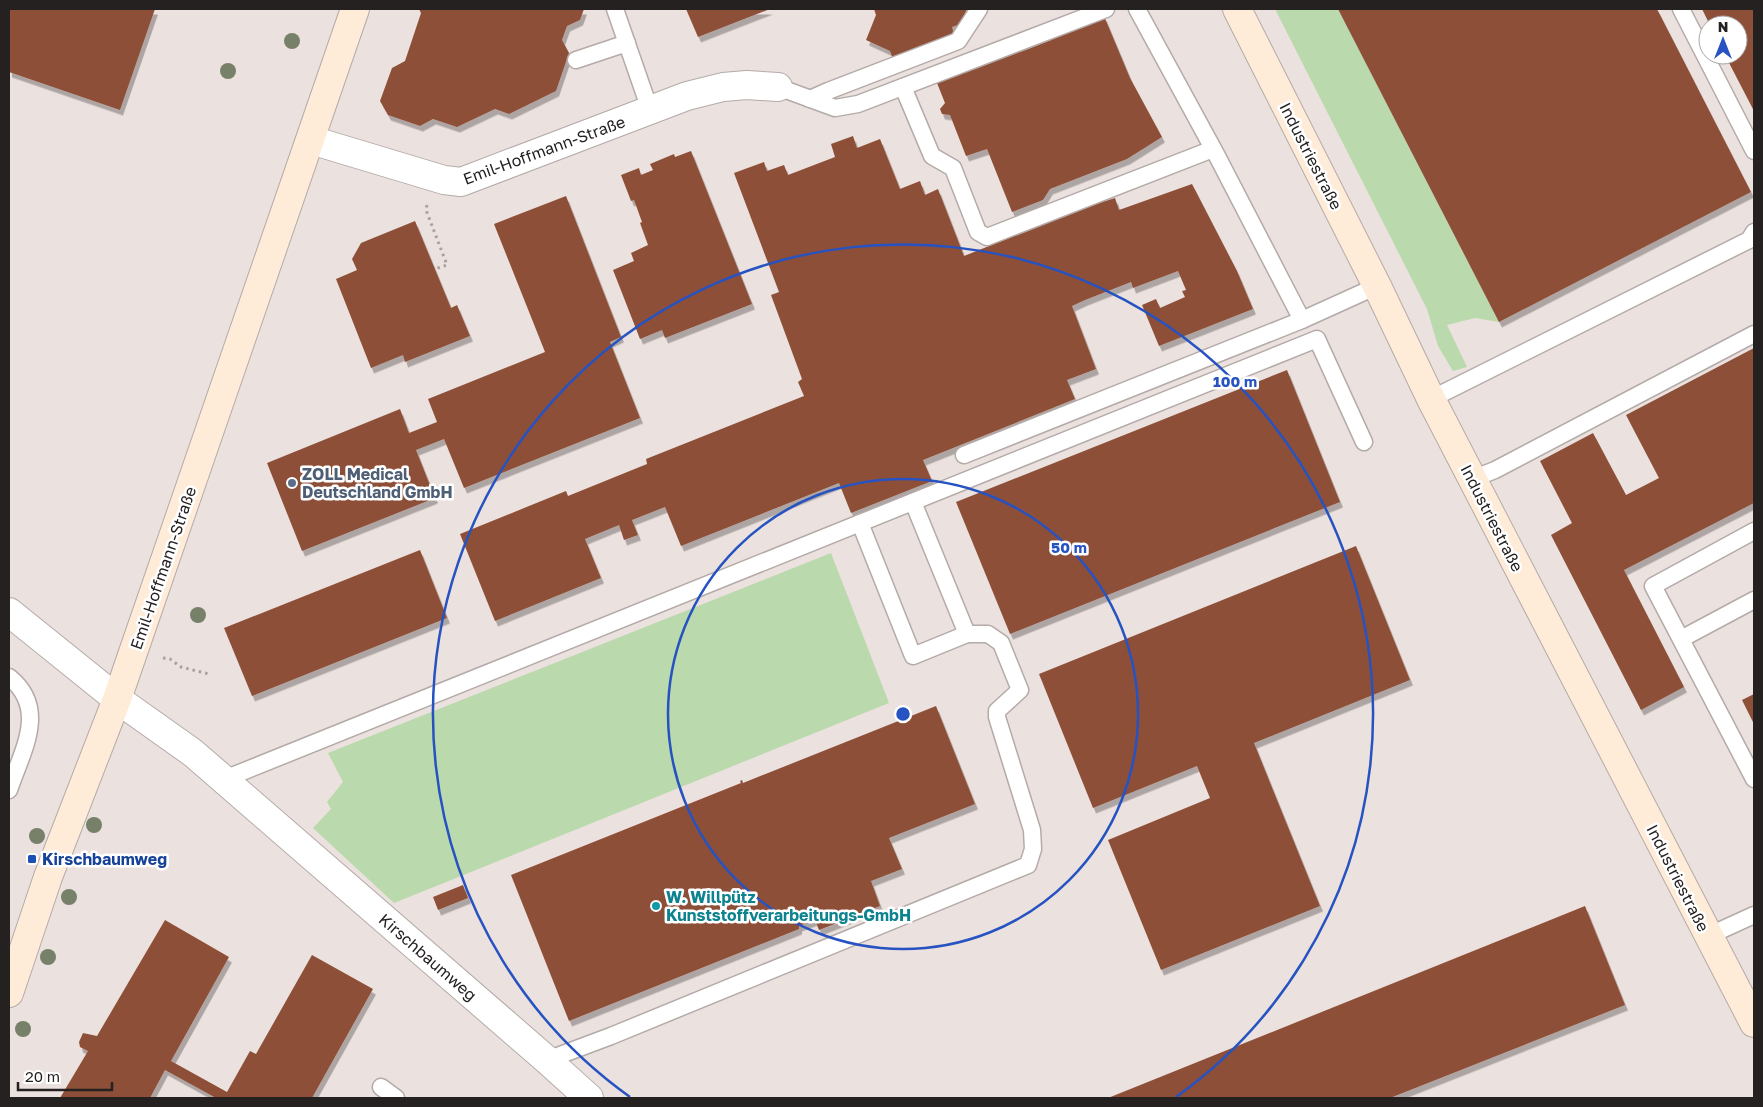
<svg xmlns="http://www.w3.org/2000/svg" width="1763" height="1107" font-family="'Golos Text',sans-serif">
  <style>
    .green { fill: #bad9ac }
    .building { fill: #8e5039; filter: url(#shadow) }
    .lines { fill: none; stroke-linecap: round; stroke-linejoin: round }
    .lane-casing { stroke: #b4aba8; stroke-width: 19 }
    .street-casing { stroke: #b4aba8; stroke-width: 30 }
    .secondary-casing { stroke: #b4aba8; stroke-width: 30 }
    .path { stroke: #a9a19f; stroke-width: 3; stroke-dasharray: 2.5 4; stroke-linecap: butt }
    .lane { stroke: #fff; stroke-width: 16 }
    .street { stroke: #fff; stroke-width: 28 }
    .secondary { stroke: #feecd9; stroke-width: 28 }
    .tree { fill: #778068 }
    .ring { fill: none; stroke: #2653c1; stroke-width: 2.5 }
    .service-dot { fill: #5c6f8a; stroke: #fff; stroke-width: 2 }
    .transit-dot { fill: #1a4fb4; stroke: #fff; stroke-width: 2 }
    .culture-dot { fill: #0f9aa8; stroke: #fff; stroke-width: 2 }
    .labels { text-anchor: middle; stroke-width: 5; stroke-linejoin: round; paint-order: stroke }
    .street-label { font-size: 16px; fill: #242120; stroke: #fff }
    .service-label { font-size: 16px; font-weight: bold; fill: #4e5e75; stroke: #fff; text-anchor: start }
    .transit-label { font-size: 16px; font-weight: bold; fill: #164399; stroke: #fff; text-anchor: start }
    .culture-label { font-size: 16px; font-weight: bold; fill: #0d838f; stroke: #fff; text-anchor: start }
    .centre { fill: #2653c1; stroke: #fff; stroke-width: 2.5 }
    .ring-label { font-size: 15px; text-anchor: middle; font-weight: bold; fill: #2653c1; stroke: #fff; stroke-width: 5; stroke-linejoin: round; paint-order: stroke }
  </style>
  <defs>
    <filter id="shadow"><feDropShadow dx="3" dy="5.5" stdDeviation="0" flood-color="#0004"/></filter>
  </defs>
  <rect width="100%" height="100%" fill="#ebe1de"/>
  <g class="green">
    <polygon points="1275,9 1338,9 1499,322 1475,318 1447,325 1467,367 1453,371 1438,346 1427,309"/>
    <polygon points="831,553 889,703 394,903 313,828 331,809 327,802 343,782 328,753"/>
  </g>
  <g class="building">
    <polygon points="9,9 155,9 120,110 9,72"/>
    <polygon points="419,9 584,9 580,20 567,26 562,40 569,53 556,91 509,114 495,109 457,127 433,119 420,126 388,115 380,101 392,68 405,61 421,13"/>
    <polygon points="686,9 770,9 698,37"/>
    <polygon points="874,9 967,9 961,24 952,27 954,34 893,59 890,51 866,40 876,15"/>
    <polygon points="1338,9 1657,9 1751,192 1499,322"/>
    <polygon points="1702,9 1754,9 1754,111 1725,55 1738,55 1738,25 1710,25"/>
    <polygon points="1104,16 1130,78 1162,137 1127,159 1050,189 1043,200 1012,212 987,149 966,156 950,115 942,114 940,109 945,103 937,83 1019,50 1020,52 1051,40 1050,38"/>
    <polygon points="853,136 857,148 880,139 900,189 920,181 925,195 938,189 964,256 1099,202 1099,203 1115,198 1119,210 1192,184 1237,271 1253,309 1159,346 1142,305 1156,299 1160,308 1185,297 1182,291 1186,290 1178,271 1133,288 1131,282 1085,300 1072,306 1096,369 1067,380 1075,399 923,460 932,481 851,513 839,483 681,546 665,507 632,520 638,535 624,540 619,525 585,539 601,578 495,621 460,534 566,491 568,496 647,464 646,459 804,396 798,382 802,379 771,295 779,292 734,173 764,162 767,171 784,165 788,175 835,157 831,144"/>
    <polygon points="691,151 752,304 665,338 662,330 640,339 613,270 634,261 631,253 648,245 640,223 642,222 634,200 631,201 621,175 639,168 641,175 653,170 650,164 674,154 675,157"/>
    <polygon points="566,196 621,337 610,342 640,418 464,488 444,439 416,450 435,498 302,551 267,463 400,409 409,433 437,422 428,399 545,352 494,224"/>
    <polygon points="415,221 451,308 457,305 470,336 405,362 403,355 371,368 336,279 357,270 352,259 361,243"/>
    <polygon points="1754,348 1754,503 1624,570 1684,687 1641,710 1551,535 1572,523 1540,461 1593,433 1626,495 1659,478 1626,415"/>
    <polygon points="1287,370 1340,502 1010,634 956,502"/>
    <polygon points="1356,546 1410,680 1254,743 1320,906 1161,970 1108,840 1210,798 1197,766 1093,808 1039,674"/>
    <polygon points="420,550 447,618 252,696 224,628"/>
    <polygon points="1754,694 1754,724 1742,700"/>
    <polygon points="936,706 975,804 889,838 902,869 871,881 880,906 819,930 815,920 799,926 799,929 569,1021 511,875 741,783 740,781 742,780 743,783"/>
    <polygon points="463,885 468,898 438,910 433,897"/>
    <polygon points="1585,906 1625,1005 1390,1098 1108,1098"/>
    <polygon points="165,920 229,957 171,1061 227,1092 250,1051 256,1054 312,955 373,989 312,1098 216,1098 165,1070 150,1098 60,1098 88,1051 80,1047 79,1042 83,1033 97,1036"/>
  </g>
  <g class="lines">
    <defs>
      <g id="lane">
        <polyline points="615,9 650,110"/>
        <polyline points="1137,9 1216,154 1302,320"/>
        <polyline points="1681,9 1754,151"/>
        <polyline points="576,60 627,43"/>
        <polyline points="778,87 835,108 858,104 1106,9"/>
        <polyline points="903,87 932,156 953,168 978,232 987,237 1213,149"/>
        <polyline points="810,99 828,91 958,41 979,9"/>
        <polyline points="1431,399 1749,240 1754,232"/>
        <polyline points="964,455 1302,320 1377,286"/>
        <polyline points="1472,479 1495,470 1754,334"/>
        <polyline points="860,523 913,656 967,634"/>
        <polyline points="1754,531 1653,586 1754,779"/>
        <polyline points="1681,639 1754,600"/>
        <path d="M9,677C49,709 22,751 9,790"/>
        <polyline points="222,780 1317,339 1364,442"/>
        <polyline points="1708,936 1754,915"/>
        <polyline points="547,1060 611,1036 1028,865 1033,849 1032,830 997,717 997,711 1020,690 1001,643 988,634 967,634 913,502"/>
        <polyline points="381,1087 396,1098"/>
      </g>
      <g id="street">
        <polyline points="311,140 444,180 461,182 687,96 723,87 747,85 778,87"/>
        <polyline points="9,612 117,699 193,753 547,1060 589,1098"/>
      </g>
      <g id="secondary">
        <polyline points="1237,9 1377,286 1431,399 1754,1023"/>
        <polyline points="9,993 48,877 117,699 355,9"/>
      </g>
    </defs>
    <use href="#lane" class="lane-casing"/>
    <use href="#street" class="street-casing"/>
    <use href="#secondary" class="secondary-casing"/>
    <g class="path">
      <polyline points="427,205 426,210 447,265 435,269"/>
      <polyline points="163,658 170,659 181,667 209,674"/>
    </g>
    <use href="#lane" class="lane"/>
    <use href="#street" class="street"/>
    <use href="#secondary" class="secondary"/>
  </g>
  <g class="tree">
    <circle cx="292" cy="41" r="8"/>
    <circle cx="228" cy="71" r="8"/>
    <circle cx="198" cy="615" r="8"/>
    <circle cx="94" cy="825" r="8"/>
    <circle cx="37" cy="836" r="8"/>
    <circle cx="69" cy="897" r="8"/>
    <circle cx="48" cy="957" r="8"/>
    <circle cx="23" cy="1029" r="8"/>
  </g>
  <g class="ring">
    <circle cx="903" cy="714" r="235"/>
    <path d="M630 1097A470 470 0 1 1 1176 1097"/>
  </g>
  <circle class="service-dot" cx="292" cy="483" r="5"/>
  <rect class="transit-dot" x="27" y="854" width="10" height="10" rx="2.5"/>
  <circle class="culture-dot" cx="656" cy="906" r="5"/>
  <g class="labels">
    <g class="street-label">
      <text transform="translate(544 150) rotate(-20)" y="6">Emil-Hoffmann-Straße</text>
      <text transform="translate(1311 156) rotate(63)" y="6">Industriestraße</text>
      <text transform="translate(1492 518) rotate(63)" y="6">Industriestraße</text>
      <text transform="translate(163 568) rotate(-71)" y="6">Emil-Hoffmann-Straße</text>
      <text transform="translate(1678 878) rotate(63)" y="6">Industriestraße</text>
      <text transform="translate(428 957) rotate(41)" y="6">Kirschbaumweg</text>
    </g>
    <g class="service-label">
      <text x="302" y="480">ZOLL Medical<tspan x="302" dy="18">Deutschland GmbH</tspan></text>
    </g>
    <g class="transit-label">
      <text x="42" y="865">Kirschbaumweg</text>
    </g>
    <g class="culture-label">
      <text x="666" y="903">W. Willpütz<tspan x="666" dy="18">Kunststoffverarbeitungs-GmbH</tspan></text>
    </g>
  </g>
  <circle cx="903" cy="714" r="8" class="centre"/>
  <g class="ring-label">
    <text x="1235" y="387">100 m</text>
    <text x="1069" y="553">50 m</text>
  </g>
  <rect width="1763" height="1107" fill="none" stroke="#242120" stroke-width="20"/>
  <g transform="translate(1723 40)"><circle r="24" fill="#ffffff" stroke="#a7a6a6"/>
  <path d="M0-4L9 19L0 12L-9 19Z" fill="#2653c1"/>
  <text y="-8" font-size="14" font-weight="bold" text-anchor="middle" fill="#242120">N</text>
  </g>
  <path d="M18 1082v8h94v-8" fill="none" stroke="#242120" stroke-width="2.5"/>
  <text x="25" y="1082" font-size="15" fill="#242120" stroke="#ffffff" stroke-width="4" paint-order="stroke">20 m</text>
</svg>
